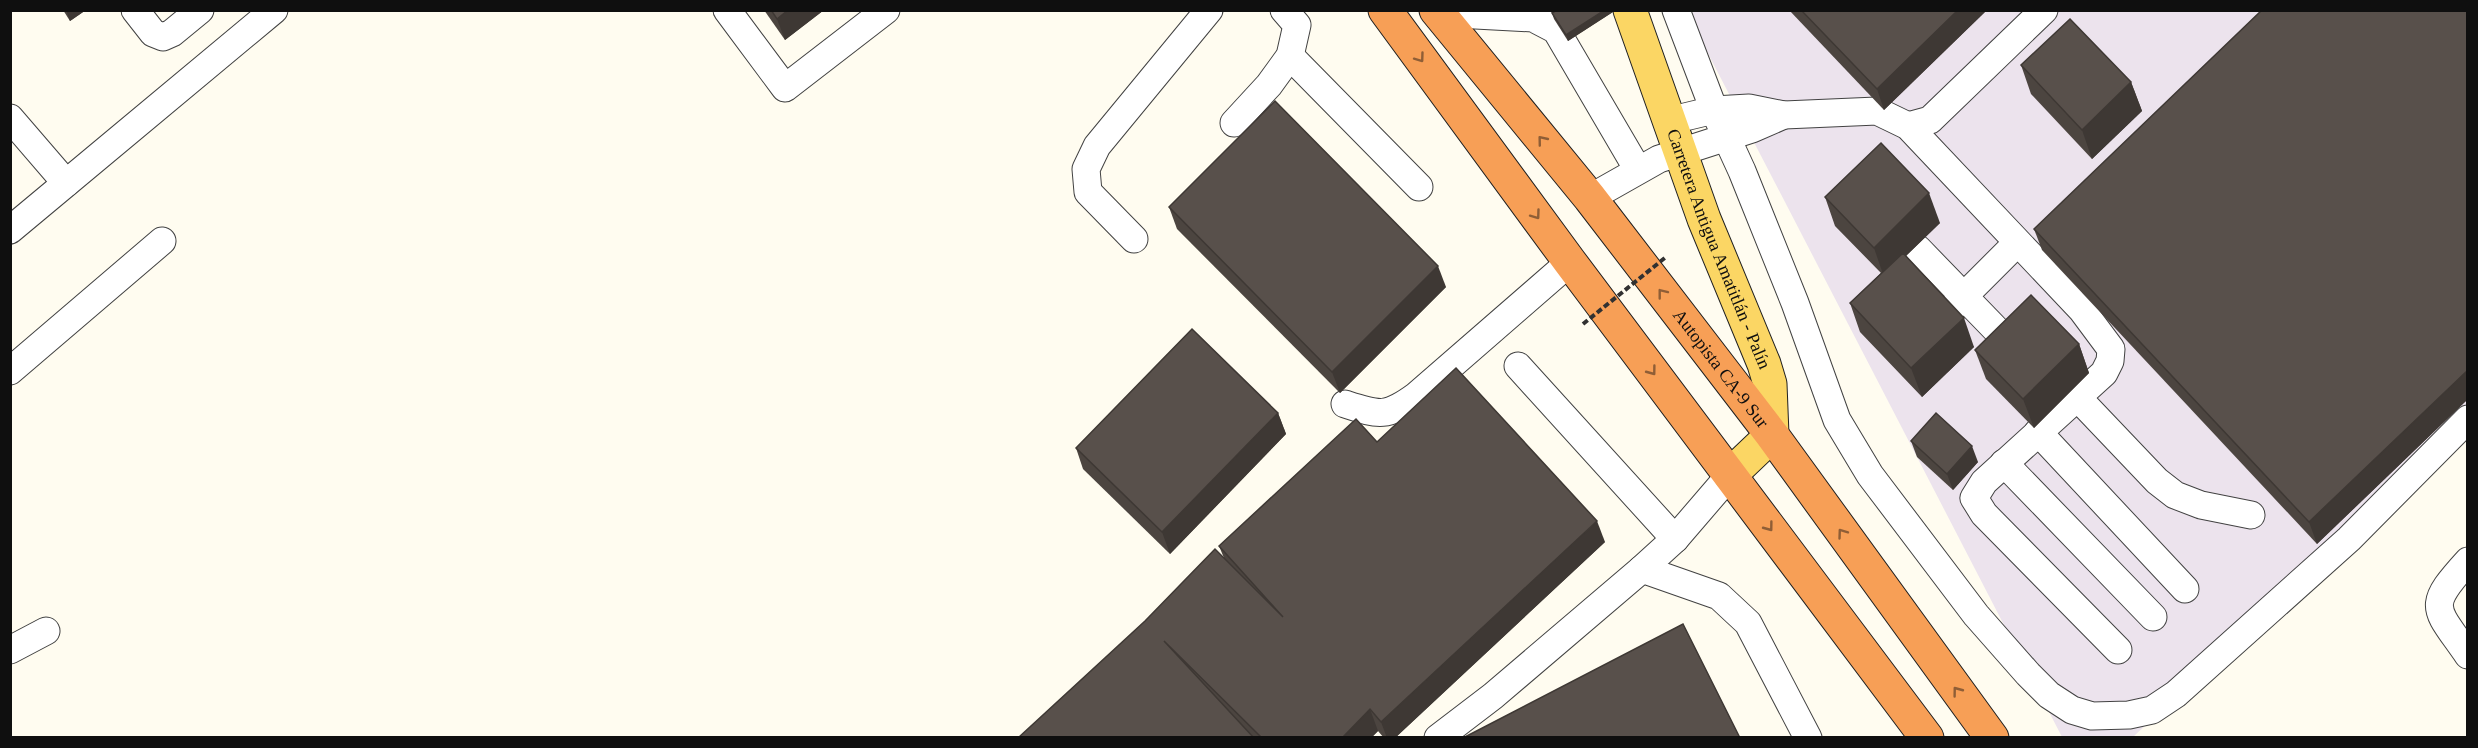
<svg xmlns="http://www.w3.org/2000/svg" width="2478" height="748" font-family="'Times New Roman',serif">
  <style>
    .industrial { fill: #ece3ed }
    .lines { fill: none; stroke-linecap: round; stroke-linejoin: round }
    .minor-casing { stroke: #424242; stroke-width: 29 }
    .major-casing { stroke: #202020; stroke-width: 35 }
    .highway-casing { stroke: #202020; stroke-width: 35 }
    .minor { stroke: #fff; stroke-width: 27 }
    .major { stroke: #fbd664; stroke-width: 33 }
    .highway { stroke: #f79f56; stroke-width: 33 }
    .path-bridge { stroke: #313131; stroke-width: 4; stroke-dasharray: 6 3; stroke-linecap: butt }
    .wall { fill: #4c4540 }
    .shaded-wall { fill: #3e3834 }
    .building { fill: #58504b; stroke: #3e3834; stroke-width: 1.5 }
    .oneway { stroke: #8f5e36 }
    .labels { text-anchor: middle; stroke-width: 6; stroke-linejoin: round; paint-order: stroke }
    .street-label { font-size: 18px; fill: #0f0f0f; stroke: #fff }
  </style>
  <rect width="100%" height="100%" fill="#fffcf0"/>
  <polygon class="industrial" points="1692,11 2467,11 2467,424 2133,737 2062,737 1700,38"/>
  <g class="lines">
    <defs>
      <g id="minor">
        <polyline points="135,10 153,33 163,37 172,33 200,10"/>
        <polyline points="727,10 785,88 886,10"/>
        <polyline points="1676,10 1714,110 1742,171 1795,303 1837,420 1870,475 1976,615 2028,674 2049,695 2072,710 2092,716 2129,715 2152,710 2176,694 2349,539 2468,419"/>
        <polyline points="1438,13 1533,18 1556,30 1638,170"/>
        <polyline points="1290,56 1419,187"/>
        <polyline points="10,118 66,183"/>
        <polyline points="1668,121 1714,110 1749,108 1784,115 1877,111 1908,126 2082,310 2111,349 2110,361 2104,373 1984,482 1974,498 1984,514 2118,650"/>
        <polyline points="1234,123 1269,85 1290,56 1297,25 1284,10"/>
        <polyline points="1908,126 1930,120 2044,10"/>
        <polyline points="1590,198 1659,159 1752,129 1784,115"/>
        <polyline points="10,230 274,10"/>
        <polyline points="1134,239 1088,192 1086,169 1097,146 1209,10"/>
        <polyline points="1918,249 2010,344"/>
        <polyline points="1952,308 2017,243"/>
        <polyline points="1518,366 1675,539"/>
        <polyline points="10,371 162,241"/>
        <polyline points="2077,397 2157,481 2175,495 2201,505 2251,515"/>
        <path d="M1345,404C1379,415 1386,418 1416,396L1570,262"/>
        <polyline points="2038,432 2185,589"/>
        <polyline points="2004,463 2153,617"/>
        <path d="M2468,561C2425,608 2435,607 2468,655"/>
        <polyline points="1642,569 1719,596 1748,623 1808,738"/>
        <polyline points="10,650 46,631"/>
        <polyline points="1438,738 1493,696 1642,569 1675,539 1730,475"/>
      </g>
      <g id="major">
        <path id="s1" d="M1630,10L1704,219L1764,364L1770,384L1772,435L1730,475"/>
      </g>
      <g id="highway">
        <polyline points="1385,10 1570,262 1927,738"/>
        <path id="s2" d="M1436,10L1590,198L1772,435L1992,738"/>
      </g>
    </defs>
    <use href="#minor" class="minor-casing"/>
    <use href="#major" class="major-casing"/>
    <use href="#highway" class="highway-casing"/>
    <use href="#minor" class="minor"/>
    <use href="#major" class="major"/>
    <use href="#highway" class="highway"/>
    <polyline class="path-bridge" points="1583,324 1666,257"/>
  </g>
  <g class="wall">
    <polygon points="63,10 86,10 70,21"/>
    <polygon points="764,10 824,10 785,40"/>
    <polygon points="1616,10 1568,41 1554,19 1552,13"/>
    <polygon points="1789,10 1987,10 1884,110"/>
    <polygon points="2468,10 2468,399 2317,544 2042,250 2034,229"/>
    <polygon points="2021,65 2131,82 2142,111 2092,159 2031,94"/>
    <polygon points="1825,197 1940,223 1906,256 1974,347 1922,397 1860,332 1850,303 1881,273 1835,226"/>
    <polygon points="1169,207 1446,287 1340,393 1177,229"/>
    <polygon points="2079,344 2089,373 2034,428 1986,379 1975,350"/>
    <polygon points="1278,413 1286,434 1170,554 1083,469 1076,448"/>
    <polygon points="1911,441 1978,462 1953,490 1917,457"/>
    <polygon points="1377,442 1605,542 1395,738 1384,738 1378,731 1371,738 1018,738 1224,558 1219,546"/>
  </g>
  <g class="shaded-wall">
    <polygon points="66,10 86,10 70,21"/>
    <polygon points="788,10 824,10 785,40 777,19"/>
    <polygon points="1605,10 1616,10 1568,41 1566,35"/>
    <polygon points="1958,10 1987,10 1884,110 1877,89"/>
    <polygon points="2131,82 2142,111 2092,159 2082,130"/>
    <polygon points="1929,193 1940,223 1884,277 1874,248"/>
    <polygon points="1438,266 1446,287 1340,393 1332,372"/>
    <polygon points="1964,318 1974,347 1922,397 1911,368"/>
    <polygon points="2079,344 2089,373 2034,428 2023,399"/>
    <polygon points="2468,370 2468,399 2317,544 2309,522"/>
    <polygon points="1278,413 1286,434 1170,554 1162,532"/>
    <polygon points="1972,446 1978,462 1953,490 1947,474"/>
    <polygon points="1597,521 1605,542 1395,738 1387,738 1381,722"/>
    <polygon points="1370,709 1378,731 1371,738 1342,738"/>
  </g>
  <g class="building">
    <polygon points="771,10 788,10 777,19"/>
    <polygon points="1557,10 1605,10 1566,35 1552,13"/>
    <polygon points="1801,10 1958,10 1877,89"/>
    <polygon points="2262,10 2468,10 2468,370 2309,522 2034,229"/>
    <polygon points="2070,19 2131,82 2082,130 2021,65"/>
    <polygon points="1275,101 1438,266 1332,372 1169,207"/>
    <polygon points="1881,143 1929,193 1874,248 1825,197"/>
    <polygon points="1903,253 1964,318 1911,368 1850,303"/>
    <polygon points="2031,295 2079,344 2023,399 1975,350"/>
    <polygon points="1192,329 1278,413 1162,532 1076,448"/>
    <polygon points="1456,368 1597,521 1381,722 1370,709 1342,738 1262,738 1164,641 1254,738 1018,738 1145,621 1215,549 1283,617 1219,546 1356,419 1377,442"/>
    <polygon points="1936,413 1972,446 1947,474 1911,441"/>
    <polygon points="1683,624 1740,738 1463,738"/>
  </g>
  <defs><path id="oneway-chevron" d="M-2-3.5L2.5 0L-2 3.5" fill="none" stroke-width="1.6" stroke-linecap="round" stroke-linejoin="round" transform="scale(1.5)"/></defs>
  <g class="oneway">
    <use href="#oneway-chevron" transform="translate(1420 58) rotate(54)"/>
    <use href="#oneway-chevron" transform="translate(1542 140) rotate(-129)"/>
    <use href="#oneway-chevron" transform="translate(1536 215) rotate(54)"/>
    <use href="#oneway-chevron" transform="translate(1662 293) rotate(-128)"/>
    <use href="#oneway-chevron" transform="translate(1652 371) rotate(53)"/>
    <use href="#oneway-chevron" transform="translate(1769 527) rotate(53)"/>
    <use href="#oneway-chevron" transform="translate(1842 533) rotate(-126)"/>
    <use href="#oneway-chevron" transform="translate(1957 691) rotate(-127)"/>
  </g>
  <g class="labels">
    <g class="street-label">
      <text dy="6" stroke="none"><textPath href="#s1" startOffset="255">Carretera Antigua Amatitlán - Palín</textPath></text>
      <text dy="6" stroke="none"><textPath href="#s2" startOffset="458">Autopista CA-9 Sur</textPath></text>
    </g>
  </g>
  <rect width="2478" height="748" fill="none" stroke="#0f0f0f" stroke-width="24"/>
</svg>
